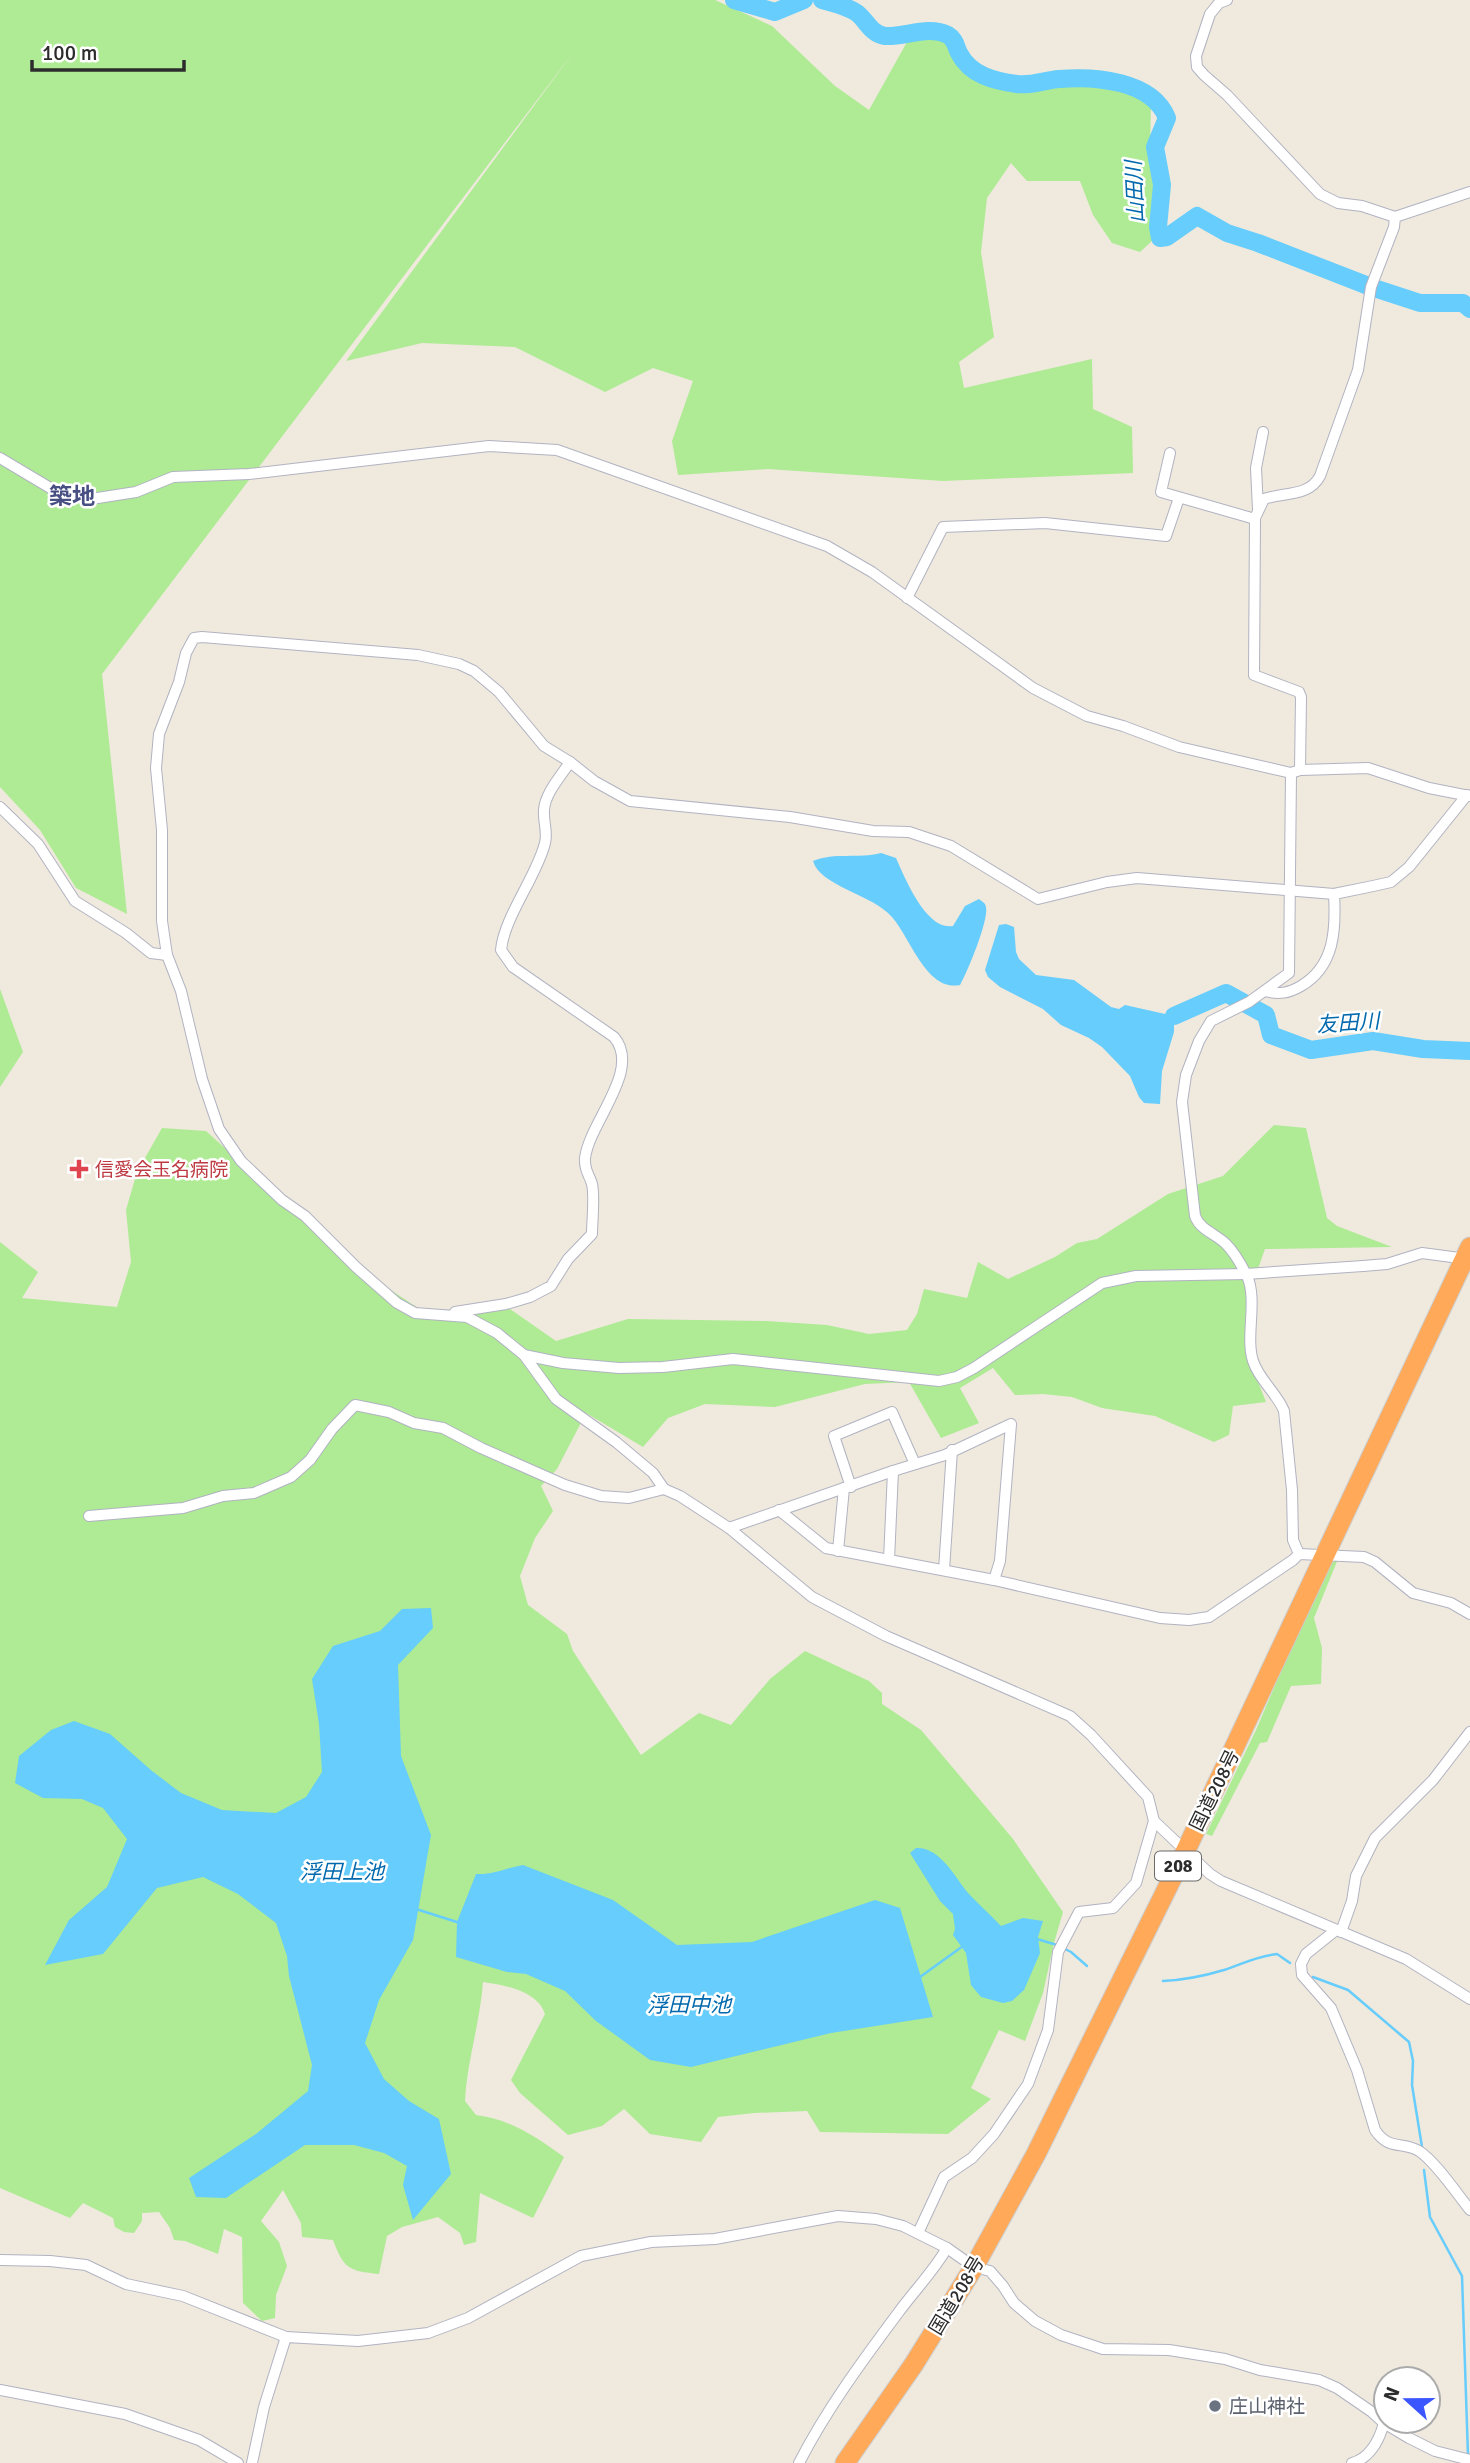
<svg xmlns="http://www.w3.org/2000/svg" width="1470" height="2463" font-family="Signika,'Noto Sans JP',sans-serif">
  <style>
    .green { fill: #aeeb94 }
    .water { fill: #66cdfc }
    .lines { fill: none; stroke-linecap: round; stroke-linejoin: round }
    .stream { stroke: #66cdfc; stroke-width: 2.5 }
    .river { stroke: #66cdfc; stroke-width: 18 }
    .street-casing { stroke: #b1b3c1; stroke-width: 12 }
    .highway-casing { stroke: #ccc; stroke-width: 21 }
    .street { stroke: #fff; stroke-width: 10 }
    .highway { stroke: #ffa959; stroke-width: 19 }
    .health-dot { fill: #e0444e; stroke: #fff; stroke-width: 2.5 }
    .worship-dot { fill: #6b7280; stroke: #fff; stroke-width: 2.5 }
    .labels { text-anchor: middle; stroke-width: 5; stroke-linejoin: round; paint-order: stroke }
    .shield { fill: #fff; stroke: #6b6b6b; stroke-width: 2 }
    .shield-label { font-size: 18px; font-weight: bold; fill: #2c2c2c }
    .health-label { font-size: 19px; fill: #be3a42; stroke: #fff; text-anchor: start }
    .street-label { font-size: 19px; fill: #2c2c2c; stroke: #fff }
    .worship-label { font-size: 19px; fill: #5b616d; stroke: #fff; text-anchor: start }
    .water-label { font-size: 21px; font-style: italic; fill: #0069ad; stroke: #fff }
    .quarter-label { font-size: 23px; font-weight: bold; fill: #474f83; stroke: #fff }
  </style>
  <rect width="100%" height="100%" fill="#efe9de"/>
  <g class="green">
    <path d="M0,0H715L772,26L835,86L869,110L907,42L918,38L947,35L965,73C978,78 993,87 1007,88C1056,92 1109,74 1151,106L1150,148L1154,182L1153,240L1140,252L1112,243L1093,215L1080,181H1027L1011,163L987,198L981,252L994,337L959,362L964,388L1092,359L1093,409L1132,427L1133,473L943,481L768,469L678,475L672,441L693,381L653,368L605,392L515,347L422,343L346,361L575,50L102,674L127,914L76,888L40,830L0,787Z"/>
    <polygon points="0,989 23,1052 0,1087"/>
    <path d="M1274,1125L1306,1128L1327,1218L1337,1226L1392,1247L1265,1249L1253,1283L1247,1354L1266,1402L1233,1406L1229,1435L1214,1442L1155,1416L1102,1408L1072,1397L1043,1394L1015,1395L993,1368L960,1388L979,1423L941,1438L909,1382L865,1384L775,1407L705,1404L668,1418L643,1447L586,1413L557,1469L541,1486L553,1511L535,1538L520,1576L528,1605L567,1634L573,1651L641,1755L699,1713L731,1725L770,1679L805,1651L869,1681L882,1693V1704L921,1730L1013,1839L1063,1912L1054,1943L1043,1993L1025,2041L999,2030L971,2088L991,2099L948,2134L820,2132L807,2111L754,2113L718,2117L701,2142L650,2134L624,2109L602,2126L568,2135L520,2093L511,2080L545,2014C538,1991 504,1985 483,1982C480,2023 467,2061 465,2101L476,2115C510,2119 536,2137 564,2157L533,2218L480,2193L476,2242L464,2245L460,2233L438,2217L402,2227L387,2236L379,2274C349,2271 344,2269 333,2240L302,2237L301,2223L283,2190L261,2221L279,2242L287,2266L276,2295L275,2318L262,2321L243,2303L242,2237L224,2229L218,2254L185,2241L174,2240L170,2228L159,2212L142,2213V2221L134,2233L124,2232L115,2227L113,2218L83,2203L70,2218L0,2188V1242L38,1272L22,1298L117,1307L131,1262L126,1210L137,1172L162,1128L206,1131L356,1267L421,1310L510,1309L556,1341L628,1319L766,1321L827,1325L869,1334L907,1330L917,1314L924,1289L967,1298L978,1262L1008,1279L1055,1257L1077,1243L1097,1239L1168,1194L1223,1176Z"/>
    <polygon points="1329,1559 1338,1559 1314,1618 1322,1648 1321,1684 1291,1686 1267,1742 1260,1743 1212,1836 1206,1834 1256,1730"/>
  </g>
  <g class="water">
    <path d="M881,853L896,858C905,878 926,931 953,926L965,906L979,899C982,902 985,902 986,907C989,920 967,973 960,985C926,992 910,936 891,916C873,895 820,886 813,861C835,852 858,859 881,853Z"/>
    <polygon points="1006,924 1014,927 1016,952 1019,959 1036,975 1074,980 1111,1007 1119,1009 1125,1005 1174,1016 1174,1032 1162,1071 1160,1104 1144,1103 1139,1097 1130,1076 1102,1047 1089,1038 1061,1025 1043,1009 1000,987 988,977 985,970 999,925"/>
    <polygon points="431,1608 433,1628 398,1665 401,1756 431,1835 413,1940 379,2000 365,2043 384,2079 409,2101 439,2119 451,2174 413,2220 403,2185 407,2166 384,2153 354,2145 305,2145 226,2198 196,2197 189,2178 256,2134 308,2091 312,2065 289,1976 287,1956 276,1923 238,1894 203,1877 157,1888 103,1954 45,1965 69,1920 107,1887 127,1839 103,1808 82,1799 43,1798 15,1783 19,1756 51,1730 74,1721 110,1734 152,1771 181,1793 222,1810 276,1813 306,1797 322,1772 319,1724 312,1679 333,1646 380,1631 402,1609"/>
    <path d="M916,1848C941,1847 955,1878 969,1894C979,1905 991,1915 1001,1926L1023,1918L1043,1921L1038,1937L1040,1953L1024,1990L1012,2001L1003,2003L981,1997L971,1985L966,1953L953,1935L955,1929L953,1914L940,1901L910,1853Z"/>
    <path d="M523,1865L613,1900L677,1945L752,1942L875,1900L900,1908L933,2017L831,2033L691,2067L650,2060L596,2021L565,1991L526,1974L507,1972L456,1957L457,1922L476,1874C493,1875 506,1868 523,1865Z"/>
  </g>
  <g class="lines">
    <g class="stream">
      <polyline points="416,1909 460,1923"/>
      <polyline points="1037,1939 1057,1945"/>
      <polyline points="1063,1948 1071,1952 1087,1966"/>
      <polyline points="920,1977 963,1946"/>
      <polyline points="1313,1977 1348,1990 1409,2042 1413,2061 1412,2085 1422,2147"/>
      <path d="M1163,1981C1184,1980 1204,1976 1224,1970C1242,1964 1257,1956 1277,1954L1290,1963"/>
      <polyline points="1424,2170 1430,2217 1462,2276 1468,2455"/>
    </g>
    <g class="river">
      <polyline points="734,0 775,12 804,0"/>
      <path d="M822,0C833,3 847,6 857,13C867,21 871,34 885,36C906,37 928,25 948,35C955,39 956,47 959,53C970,75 994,81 1017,84C1032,86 1045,80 1059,79C1094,76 1152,80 1167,118L1155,147L1162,185L1158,227L1160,238L1167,237L1197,216L1227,233L1258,243L1371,287L1420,303H1463L1470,309"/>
      <polyline points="1174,1016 1226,993 1266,1015 1271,1035 1311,1050 1373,1041 1423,1049 1470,1051"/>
    </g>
    <defs>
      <g id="street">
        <polyline points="1227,0 1219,3 1210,14 1196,56 1197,67 1204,75 1227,95 1320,194 1338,203 1362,206 1395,217"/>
        <polyline points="1170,453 1161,492 1255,519"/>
        <polyline points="0,458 57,492 91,499 136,492 173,477 249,474 489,446 557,450 827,546 872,572 1033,688 1087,716 1123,726 1179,747 1291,773 1300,770 1368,768 1429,788 1470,796"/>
        <polyline points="1258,509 1256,468 1263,432"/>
        <polyline points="907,598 943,527 1045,523 1166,536 1179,498"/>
        <path d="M1300,770L1301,697L1299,692L1254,675L1255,518L1264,499C1284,492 1309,497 1320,476L1358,370L1371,287L1394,227L1395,217L1470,192"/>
        <path d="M1291,773L1289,973L1249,1002L1211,1021L1199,1041L1186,1075L1182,1102L1195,1216C1200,1230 1216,1234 1226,1244C1234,1252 1242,1266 1247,1276C1258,1300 1245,1337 1253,1361C1259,1380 1277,1393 1284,1411L1292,1490L1293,1540L1299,1554"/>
        <polyline points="1467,795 1409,867 1391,882 1373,886 1334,894 1137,878 1107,882 1038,899 951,846 909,832 873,831 790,817 630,801 594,781 570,762 544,746 499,692 474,671 459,664 418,655 202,637 194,638 186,653 179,682 159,734 156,768 162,830 162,921 167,955 181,991 202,1079 219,1129 241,1161 282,1200 305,1216 356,1267 397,1303 415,1313 467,1317 497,1333 524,1355 556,1399 616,1442 653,1473 664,1489 680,1496 729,1528 812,1597 886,1636 1070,1716 1091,1735 1148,1797 1154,1821 1210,1874 1221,1881 1406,1959 1470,1999"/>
        <polyline points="0,807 38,844 75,901 126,933 151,953 167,955"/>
        <path d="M1265,991C1279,995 1289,993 1301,986C1335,966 1336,929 1334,894"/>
        <path d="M455,1312L506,1304L530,1297L551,1286L568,1259L592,1234C592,1220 595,1197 592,1184C589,1174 584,1170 585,1158C590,1121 642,1070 614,1037L513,967L501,950C504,917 537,876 545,843C548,832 543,822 544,810C545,793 561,776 570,762"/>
        <polyline points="524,1355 563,1363 619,1368 663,1367 733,1359 939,1381 957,1377 974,1368 1102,1283 1136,1276 1246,1274 1363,1266 1387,1264 1422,1253 1467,1259"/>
        <polyline points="851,1487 834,1436 892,1412 915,1464"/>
        <polyline points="779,1510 826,1548 994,1580"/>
        <polyline points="89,1516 183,1508 223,1496 254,1493 291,1477 310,1460 332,1429 355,1405 389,1412 414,1423 443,1428 481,1448 565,1485 601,1496 629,1498 664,1489"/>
        <polyline points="729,1528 893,1471 945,1455 1011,1424 1000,1561 994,1580 1160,1618 1189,1620 1209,1617 1293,1560 1299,1554 1364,1557 1375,1562 1413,1593 1451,1603 1470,1614"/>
        <polyline points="838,1551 844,1488"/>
        <polyline points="889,1560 893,1471"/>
        <polyline points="944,1570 952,1450"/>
        <path d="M1336,1930L1306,1954L1301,1964L1302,1975L1331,2008L1357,2070L1375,2130C1389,2151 1402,2141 1419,2151C1435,2161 1458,2195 1470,2210"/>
        <polyline points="1341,1932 1352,1901 1356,1876 1375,1838 1433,1780 1470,1732"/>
        <polyline points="918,2233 944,2177 972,2158 994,2134 1028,2084 1048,2030 1058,1952 1079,1912 1113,1908 1136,1883 1154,1821"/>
        <polyline points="0,2260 50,2261 86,2265 126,2284 183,2296 286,2337"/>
        <polyline points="0,2390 125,2414 199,2440 238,2463"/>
        <polyline points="252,2463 264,2407 286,2337 358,2341 428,2333 468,2318 581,2256 651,2242 715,2239 838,2216 876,2219 903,2226 947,2248 974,2267 990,2271 1003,2286 1014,2303 1035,2321 1061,2335 1103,2349 1169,2350 1225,2359 1260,2370 1319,2380 1337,2388 1372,2412 1384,2423 1409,2438 1435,2451 1470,2460"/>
        <path d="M799,2463C826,2410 863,2360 898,2313C914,2291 933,2272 947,2248"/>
        <path d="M1352,2463C1370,2458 1379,2441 1384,2423"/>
      </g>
      <polyline id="highway" points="845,2463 914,2364 974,2267 1036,2154 1186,1850 1470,1247"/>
    </defs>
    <use href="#street" class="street-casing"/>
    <use href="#highway" class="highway-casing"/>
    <use href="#street" class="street"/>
    <use href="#highway" class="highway"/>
  </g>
  <path class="health-dot" d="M75.5 1158.5h7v7h7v7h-7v7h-7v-7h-7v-7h7z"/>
  <circle class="worship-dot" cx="1215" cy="2406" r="7"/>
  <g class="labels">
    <rect class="shield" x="1155" y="1851.5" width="46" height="29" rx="5"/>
    <g class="shield-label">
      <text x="1178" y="1872">208</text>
    </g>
    <g class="health-label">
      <text x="95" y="1176">信愛会玉名病院</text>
    </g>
    <g class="street-label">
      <text transform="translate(1214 1790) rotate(-64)" y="7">国道208号</text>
      <text transform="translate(956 2295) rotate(-59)" y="7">国道208号</text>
    </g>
    <g class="worship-label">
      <text x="1229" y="2413">庄山神社</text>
    </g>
    <g class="water-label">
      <text transform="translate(1135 192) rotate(-93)" y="7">山田川</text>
      <text transform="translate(1348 1023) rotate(-4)" y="7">友田川</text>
      <text x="342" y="1879">浮田上池</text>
      <text x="689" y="2012">浮田中池</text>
    </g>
    <g class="quarter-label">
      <text x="72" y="504">築地</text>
    </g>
  </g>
  <g transform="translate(1407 2400) rotate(291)"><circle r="33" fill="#ffffff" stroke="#ababab" stroke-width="2"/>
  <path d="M0-5L12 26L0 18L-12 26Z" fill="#3b56ff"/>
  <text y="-10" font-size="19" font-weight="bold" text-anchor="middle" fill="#2c2c2c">N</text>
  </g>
  <path d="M32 60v10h152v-10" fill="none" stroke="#2c2c2c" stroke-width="3.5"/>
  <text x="42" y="60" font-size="21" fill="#2c2c2c" stroke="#ffffff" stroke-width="5" paint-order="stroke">100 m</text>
</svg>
